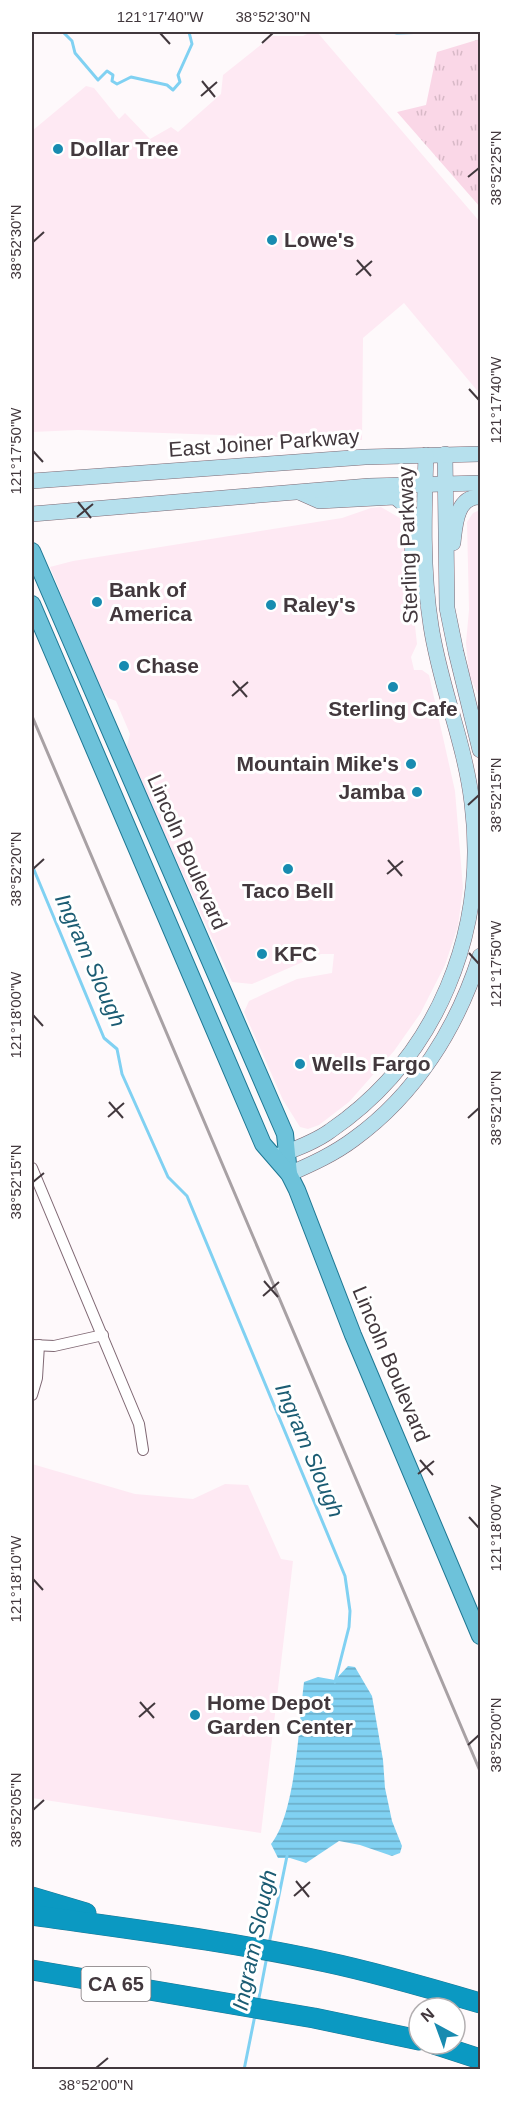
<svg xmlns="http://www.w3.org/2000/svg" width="512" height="2101" font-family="Arial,sans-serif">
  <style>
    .built { fill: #fee9f3 }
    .grass { fill: url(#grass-tufts) }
    .water { fill: url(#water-rules) }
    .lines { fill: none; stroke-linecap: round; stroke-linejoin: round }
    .stream { stroke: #80d1f2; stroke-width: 3 }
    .street-casing { stroke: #806974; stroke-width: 12 }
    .secondary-casing { stroke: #806974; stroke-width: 16 }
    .primary-casing { stroke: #1e7793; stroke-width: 18 }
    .highway-casing { stroke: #1e7793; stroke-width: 21 }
    .street { stroke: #fff; stroke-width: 10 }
    .secondary { stroke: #b6e0ed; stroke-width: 15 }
    .primary { stroke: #6dc2da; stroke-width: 16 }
    .highway { stroke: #0b99c2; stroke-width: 20 }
    .rail { stroke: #a8a1a4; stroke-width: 3 }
    .ticks { fill: none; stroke: #42383d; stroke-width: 2 }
    .poi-dot { fill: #188bb0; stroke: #fff; stroke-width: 2 }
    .labels { text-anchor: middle; stroke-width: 6; stroke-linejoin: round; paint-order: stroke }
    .shield { fill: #fff; stroke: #7b7477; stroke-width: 1.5 }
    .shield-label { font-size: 20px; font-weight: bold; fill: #42383d }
    .poi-label { font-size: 21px; font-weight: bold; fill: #42383d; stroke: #fff; text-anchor: start }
    .street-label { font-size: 21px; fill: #42383d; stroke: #fff }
    .water-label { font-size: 22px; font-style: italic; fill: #1b5c73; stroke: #fff }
    .neatline { fill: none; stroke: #42383d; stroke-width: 2 }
    .ticks-label { font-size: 15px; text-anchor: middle; fill: #42383d }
  </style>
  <defs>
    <pattern id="grass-tufts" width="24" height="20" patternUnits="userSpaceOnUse" patternTransform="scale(1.5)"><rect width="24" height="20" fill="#fad7e7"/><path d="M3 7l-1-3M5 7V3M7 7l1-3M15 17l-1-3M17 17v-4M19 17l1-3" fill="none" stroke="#d8b9c7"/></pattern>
    <pattern id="water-rules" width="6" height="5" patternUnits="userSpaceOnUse" patternTransform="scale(1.5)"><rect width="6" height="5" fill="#80d1f2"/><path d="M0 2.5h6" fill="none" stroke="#6aabc5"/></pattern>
  </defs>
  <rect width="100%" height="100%" fill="#fef9fb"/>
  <g class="built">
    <polygon points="311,32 317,32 480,222 480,394 404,303 363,338 362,440 78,430 32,432 32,131 86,86 94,88 119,119 125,113 150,139 171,127 178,132 221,94 223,75 272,36 303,36"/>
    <polygon points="381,507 403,520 405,533 417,644 411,657 414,670 422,670 429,675 455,791 463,888 458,926 445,965 420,1014 394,1051 349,1102 319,1125 308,1129 300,1127 283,1100 244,1012 249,1001 268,992 297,979 332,973 334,954 321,954 252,984 232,982 126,750 130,734 116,701 108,698 98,685 50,567 73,561 342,518 371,508"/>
    <polygon points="480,510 480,699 469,674 466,643 469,610 467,522 473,513"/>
    <polygon points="32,1464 135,1494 193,1499 225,1484 248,1485 281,1559 293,1561 261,1833 32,1798"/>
  </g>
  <polygon class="grass" points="480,39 480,207 397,112 426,105 437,52"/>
  <path class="water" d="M348,1666L355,1667L372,1696L383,1760L385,1788L392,1821L402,1846L400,1853L392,1856L360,1845L339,1841L306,1863L290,1858H278L271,1844C296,1814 299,1722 304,1682L318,1677L335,1680Z"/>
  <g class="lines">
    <g class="stream">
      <polyline points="63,32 72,41 75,53 98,80 107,71 113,75 112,81 117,84 131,77 167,85 173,90 180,82 178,75 192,44 189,32"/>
      <polyline points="392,32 397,33 431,32"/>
      <polyline points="441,32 442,32"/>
      <polyline points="32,865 104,1038 117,1049 122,1074 168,1177 187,1196 345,1576 350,1611 349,1627 335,1682"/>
      <polyline points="269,1944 287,1856"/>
      <polyline points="258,2003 267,1956"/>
      <polyline points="244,2070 255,2015"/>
    </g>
    <defs>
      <g id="street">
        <polyline points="32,1168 139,1424 143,1450"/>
        <polyline points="32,1345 54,1346 103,1335"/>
        <polyline points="32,1395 37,1378 39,1345"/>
      </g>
      <g id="secondary">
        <polyline points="445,454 447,608 456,652 480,750"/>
        <polyline points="32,481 365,457 480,454"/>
        <polyline points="301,493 319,501 395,497 405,505 412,515 413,581 427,595"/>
        <polyline points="32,514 369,486 480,483"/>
        <path d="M453,543C455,526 456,496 480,497"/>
        <path d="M277,1156C295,1149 315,1142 330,1131C438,1057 488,931 472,803C465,743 440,686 431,626C422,570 424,511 426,455"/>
        <path d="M289,1174C312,1164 334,1154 354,1139C416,1094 457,1028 480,956"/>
      </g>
      <g id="primary">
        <polyline points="32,551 285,1134 289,1174"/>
        <polyline points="32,604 263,1144 289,1174 297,1190 353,1335 480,1636"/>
      </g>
      <g id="highway">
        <polyline points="32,1897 86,1913"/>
        <path d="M32,1915C130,1929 229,1941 326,1962C378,1973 429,1988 480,2003"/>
        <polyline points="32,1970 314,2018 419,2040"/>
        <polyline points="434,2044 480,2059"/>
      </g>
    </defs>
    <use href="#street" class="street-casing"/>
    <use href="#secondary" class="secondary-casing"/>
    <use href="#primary" class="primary-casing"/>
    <use href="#highway" class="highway-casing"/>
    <use href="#street" class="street"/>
    <use href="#secondary" class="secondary"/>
    <use href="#primary" class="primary"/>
    <use href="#highway" class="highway"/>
    <polyline class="rail" points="32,716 480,1771"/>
  </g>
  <path class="ticks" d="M160,33L170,44M262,43L273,33M202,81L215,97M201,96L217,82M468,177L479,168M33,242L44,232M357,260L371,276M356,275L372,261M469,389L479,400M33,451L43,462M78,502L91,518M77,517L93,504M233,681L247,697M232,696L248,682M468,805L479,795M388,860L402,876M33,869L44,859M387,874L403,861M469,953L479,964M33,1015L43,1026M109,1102L123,1118M108,1117L124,1103M468,1118L479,1108M33,1182L44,1173M264,1281L278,1297M263,1296L279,1282M420,1460L433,1475M418,1474L434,1461M469,1517L479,1528M33,1579L43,1590M140,1702L154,1718M139,1717L155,1703M468,1745L479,1735M33,1810L44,1800M296,1881L309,1897M294,1896L310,1882M96,2068L108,2058"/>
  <g class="poi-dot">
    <circle cx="58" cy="149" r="6"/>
    <circle cx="272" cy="240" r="6"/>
    <circle cx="97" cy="602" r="6"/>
    <circle cx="271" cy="605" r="6"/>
    <circle cx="124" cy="666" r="6"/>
    <circle cx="393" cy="687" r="6"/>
    <circle cx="411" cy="764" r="6"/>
    <circle cx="417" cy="792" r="6"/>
    <circle cx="288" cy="869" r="6"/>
    <circle cx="262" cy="954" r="6"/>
    <circle cx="300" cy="1064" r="6"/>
    <circle cx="195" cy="1715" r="6"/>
  </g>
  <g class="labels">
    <rect class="shield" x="81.5" y="1967" width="69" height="34" rx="4.5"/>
    <g class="shield-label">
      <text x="116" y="1991">CA 65</text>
    </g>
    <g class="poi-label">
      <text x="70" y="156">Dollar Tree</text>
      <text x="284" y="247">Lowe's</text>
      <text x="109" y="597">Bank of<tspan x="109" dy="24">America</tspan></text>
      <text x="283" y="612">Raley's</text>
      <text x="136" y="673">Chase</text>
      <text x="393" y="716" text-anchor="middle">Sterling Cafe</text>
      <text x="399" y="771" text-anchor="end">Mountain Mike's</text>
      <text x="405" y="799" text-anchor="end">Jamba</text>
      <text x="288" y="898" text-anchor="middle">Taco Bell</text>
      <text x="274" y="961">KFC</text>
      <text x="312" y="1071">Wells Fargo</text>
      <text x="207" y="1710">Home Depot<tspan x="207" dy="24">Garden Center</tspan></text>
    </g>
    <g class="street-label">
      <text transform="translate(264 443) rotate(-4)" y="7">East Joiner Parkway</text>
      <text transform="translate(408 545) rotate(-92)" y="7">Sterling Parkway</text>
      <text transform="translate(187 852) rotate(66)" y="7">Lincoln Boulevard</text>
      <text transform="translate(391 1364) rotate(67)" y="7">Lincoln Boulevard</text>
    </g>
    <g class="water-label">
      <text transform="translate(91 960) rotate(66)" y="8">Ingram Slough</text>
      <text transform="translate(310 1450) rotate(67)" y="8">Ingram Slough</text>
      <text transform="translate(254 1940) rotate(-78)" y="8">Ingram Slough</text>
    </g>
  </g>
  <rect width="512" height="2101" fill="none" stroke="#ffffff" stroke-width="66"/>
  <g transform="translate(437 2026) rotate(319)"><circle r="28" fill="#ffffff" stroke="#b3afb1" stroke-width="1.5"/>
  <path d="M0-4.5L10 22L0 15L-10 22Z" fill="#188bb0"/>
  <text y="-9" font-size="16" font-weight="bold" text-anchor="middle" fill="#42383d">N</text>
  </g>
  <rect x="33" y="33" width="446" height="2035" class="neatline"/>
  <g class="ticks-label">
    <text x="160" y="22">121°17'40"W</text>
    <text x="273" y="22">38°52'30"N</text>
    <text transform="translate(496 168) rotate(-90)" y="5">38°52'25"N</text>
    <text transform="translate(16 242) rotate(-90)" y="5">38°52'30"N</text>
    <text transform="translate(496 400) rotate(-90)" y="5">121°17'40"W</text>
    <text transform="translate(16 451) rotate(-90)" y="5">121°17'50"W</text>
    <text transform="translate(496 795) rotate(-90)" y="5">38°52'15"N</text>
    <text transform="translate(16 869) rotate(-90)" y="5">38°52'20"N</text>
    <text transform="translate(496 964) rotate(-90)" y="5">121°17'50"W</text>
    <text transform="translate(16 1015) rotate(-90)" y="5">121°18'00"W</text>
    <text transform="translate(496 1108) rotate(-90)" y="5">38°52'10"N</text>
    <text transform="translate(16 1182) rotate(-90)" y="5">38°52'15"N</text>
    <text transform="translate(496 1528) rotate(-90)" y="5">121°18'00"W</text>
    <text transform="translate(16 1579) rotate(-90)" y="5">121°18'10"W</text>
    <text transform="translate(496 1735) rotate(-90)" y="5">38°52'00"N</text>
    <text transform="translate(16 1810) rotate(-90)" y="5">38°52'05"N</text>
    <text x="96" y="2090">38°52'00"N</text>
  </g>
</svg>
